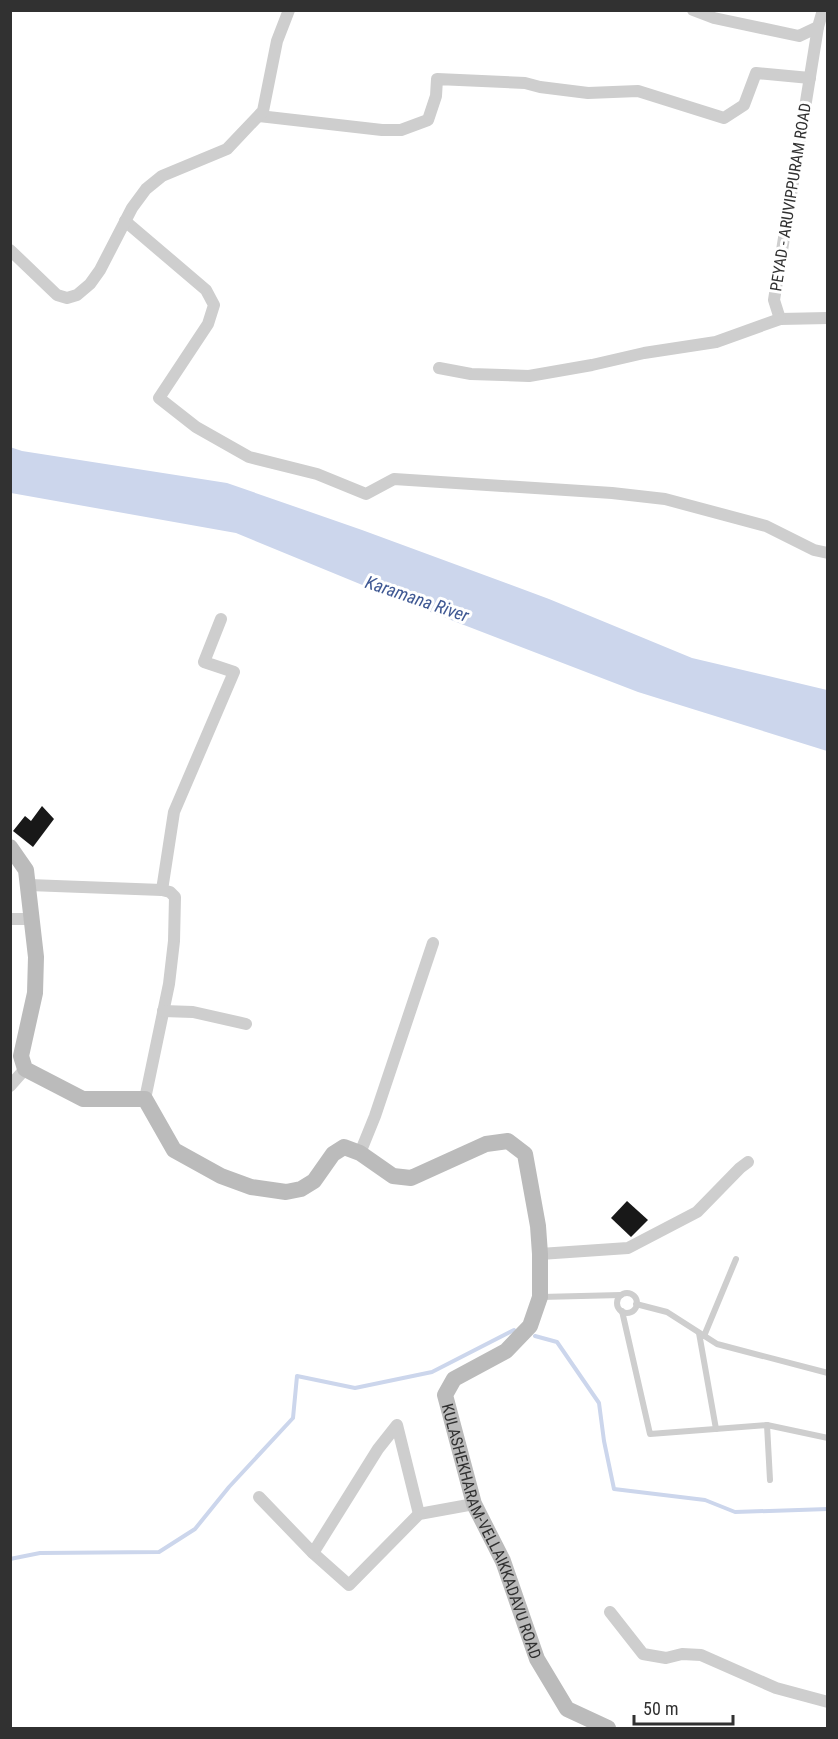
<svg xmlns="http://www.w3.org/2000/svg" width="838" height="1739" font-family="'Roboto Condensed',sans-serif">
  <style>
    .water { fill: #ccd6ec }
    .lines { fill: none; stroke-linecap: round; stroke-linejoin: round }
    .stream { stroke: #ccd6ec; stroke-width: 4 }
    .building { fill: #181818 }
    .lane { stroke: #cecece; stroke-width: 6 }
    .street { stroke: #cecece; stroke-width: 12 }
    .secondary { stroke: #bbb; stroke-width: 16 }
    .labels { text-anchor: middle; stroke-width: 6; stroke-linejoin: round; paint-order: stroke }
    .street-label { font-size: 16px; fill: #313131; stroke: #fff }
    .water-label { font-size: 18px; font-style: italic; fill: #3f5893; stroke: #fff }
  </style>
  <rect width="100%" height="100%" fill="#fff"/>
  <polygon class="water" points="10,447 22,451 227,483 362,530 549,599 692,658 827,690 827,751 638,692 394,598 236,533 11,493"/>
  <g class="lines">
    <g class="stream">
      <polyline points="535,1336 557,1342 599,1403 604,1441 614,1489 705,1500 735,1512 828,1509"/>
      <polyline points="10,1559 40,1553 159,1552 195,1529 229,1487 293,1418 297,1376 355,1388 432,1372 514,1330"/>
    </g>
  </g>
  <g class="building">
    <polygon points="42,806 54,819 33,847 13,831 25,816 31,821"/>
    <polygon points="627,1201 648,1220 631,1237 611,1218"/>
  </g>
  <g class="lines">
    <g class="lane">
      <circle cx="627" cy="1303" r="10"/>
      <polyline points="541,1297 621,1295"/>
      <polyline points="636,1304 667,1312 717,1344 828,1373"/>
      <polyline points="622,1311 650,1434 767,1425 828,1438"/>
      <polyline points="699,1333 716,1429"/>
      <polyline points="704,1336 736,1259"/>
      <polyline points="767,1425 770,1480"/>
    </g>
    <g class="street">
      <polyline points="693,10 714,18 799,36 818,27 823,10"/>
      <polyline points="818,27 774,300 780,319 828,318"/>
      <polyline points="259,116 382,130 401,130 428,120 436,96 437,79 525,83 540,87 588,93 638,91 724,118 744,105 756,73 810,78"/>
      <polyline points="125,221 206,290 214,305 208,324 159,398 196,427 249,457 317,474 366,494 394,479 612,493 665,499 766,526 814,550 828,553"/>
      <polyline points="10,250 57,295 67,298 77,295 90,284 100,270 132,208 146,189 162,176 227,149 263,111 277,41 289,10"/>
      <polyline points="439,368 471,374 529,376 592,365 644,353 716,342 780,319"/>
      <polyline points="29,885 162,890 170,892 175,897 174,941 169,984 145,1099"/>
      <polyline points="162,890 174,812 234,672 204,662 221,619"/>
      <polyline points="10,919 32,919"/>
      <polyline points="163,1011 193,1012 246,1024"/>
      <polyline points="10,1086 25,1069"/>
      <polyline points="360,1153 375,1116 433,943"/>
      <polyline points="540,1254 628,1248 697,1212 740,1168 748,1162"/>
      <polyline points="259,1497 313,1553 349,1585 419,1514 474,1504"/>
      <polyline points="313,1553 378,1449 397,1425 419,1514"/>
      <polyline points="610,1612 643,1654 666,1658 682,1654 701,1655 776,1688 828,1702"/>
    </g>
    <path class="secondary" id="s1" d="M10,847L26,870L36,957L35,993L21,1056L25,1069L83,1099H145L174,1150L221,1176L251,1187L286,1192L301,1189L314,1181L333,1154L344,1147L360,1153L393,1176L411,1178L486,1144L508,1141L525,1154L538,1226L540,1254V1297L530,1326L506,1351L454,1379L445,1395L474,1504L503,1561L537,1659L567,1709L608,1728"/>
  </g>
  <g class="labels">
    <g class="street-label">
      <text transform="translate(790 197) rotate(-81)" y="6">PEYAD - ARUVIPPURAM ROAD</text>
      <text dy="6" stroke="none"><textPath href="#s1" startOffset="1246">KULASHEKHARAM-VELLAIKKADAVU ROAD</textPath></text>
    </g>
    <g class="water-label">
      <text transform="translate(417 599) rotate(19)" y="6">Karamana River</text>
    </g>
  </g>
  <rect width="838" height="1739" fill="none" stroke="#313131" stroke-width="24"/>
  <path d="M634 1715v9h99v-9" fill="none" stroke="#313131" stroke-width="3"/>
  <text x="643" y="1715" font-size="18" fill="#313131" stroke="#ffffff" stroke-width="4.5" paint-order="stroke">50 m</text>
</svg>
